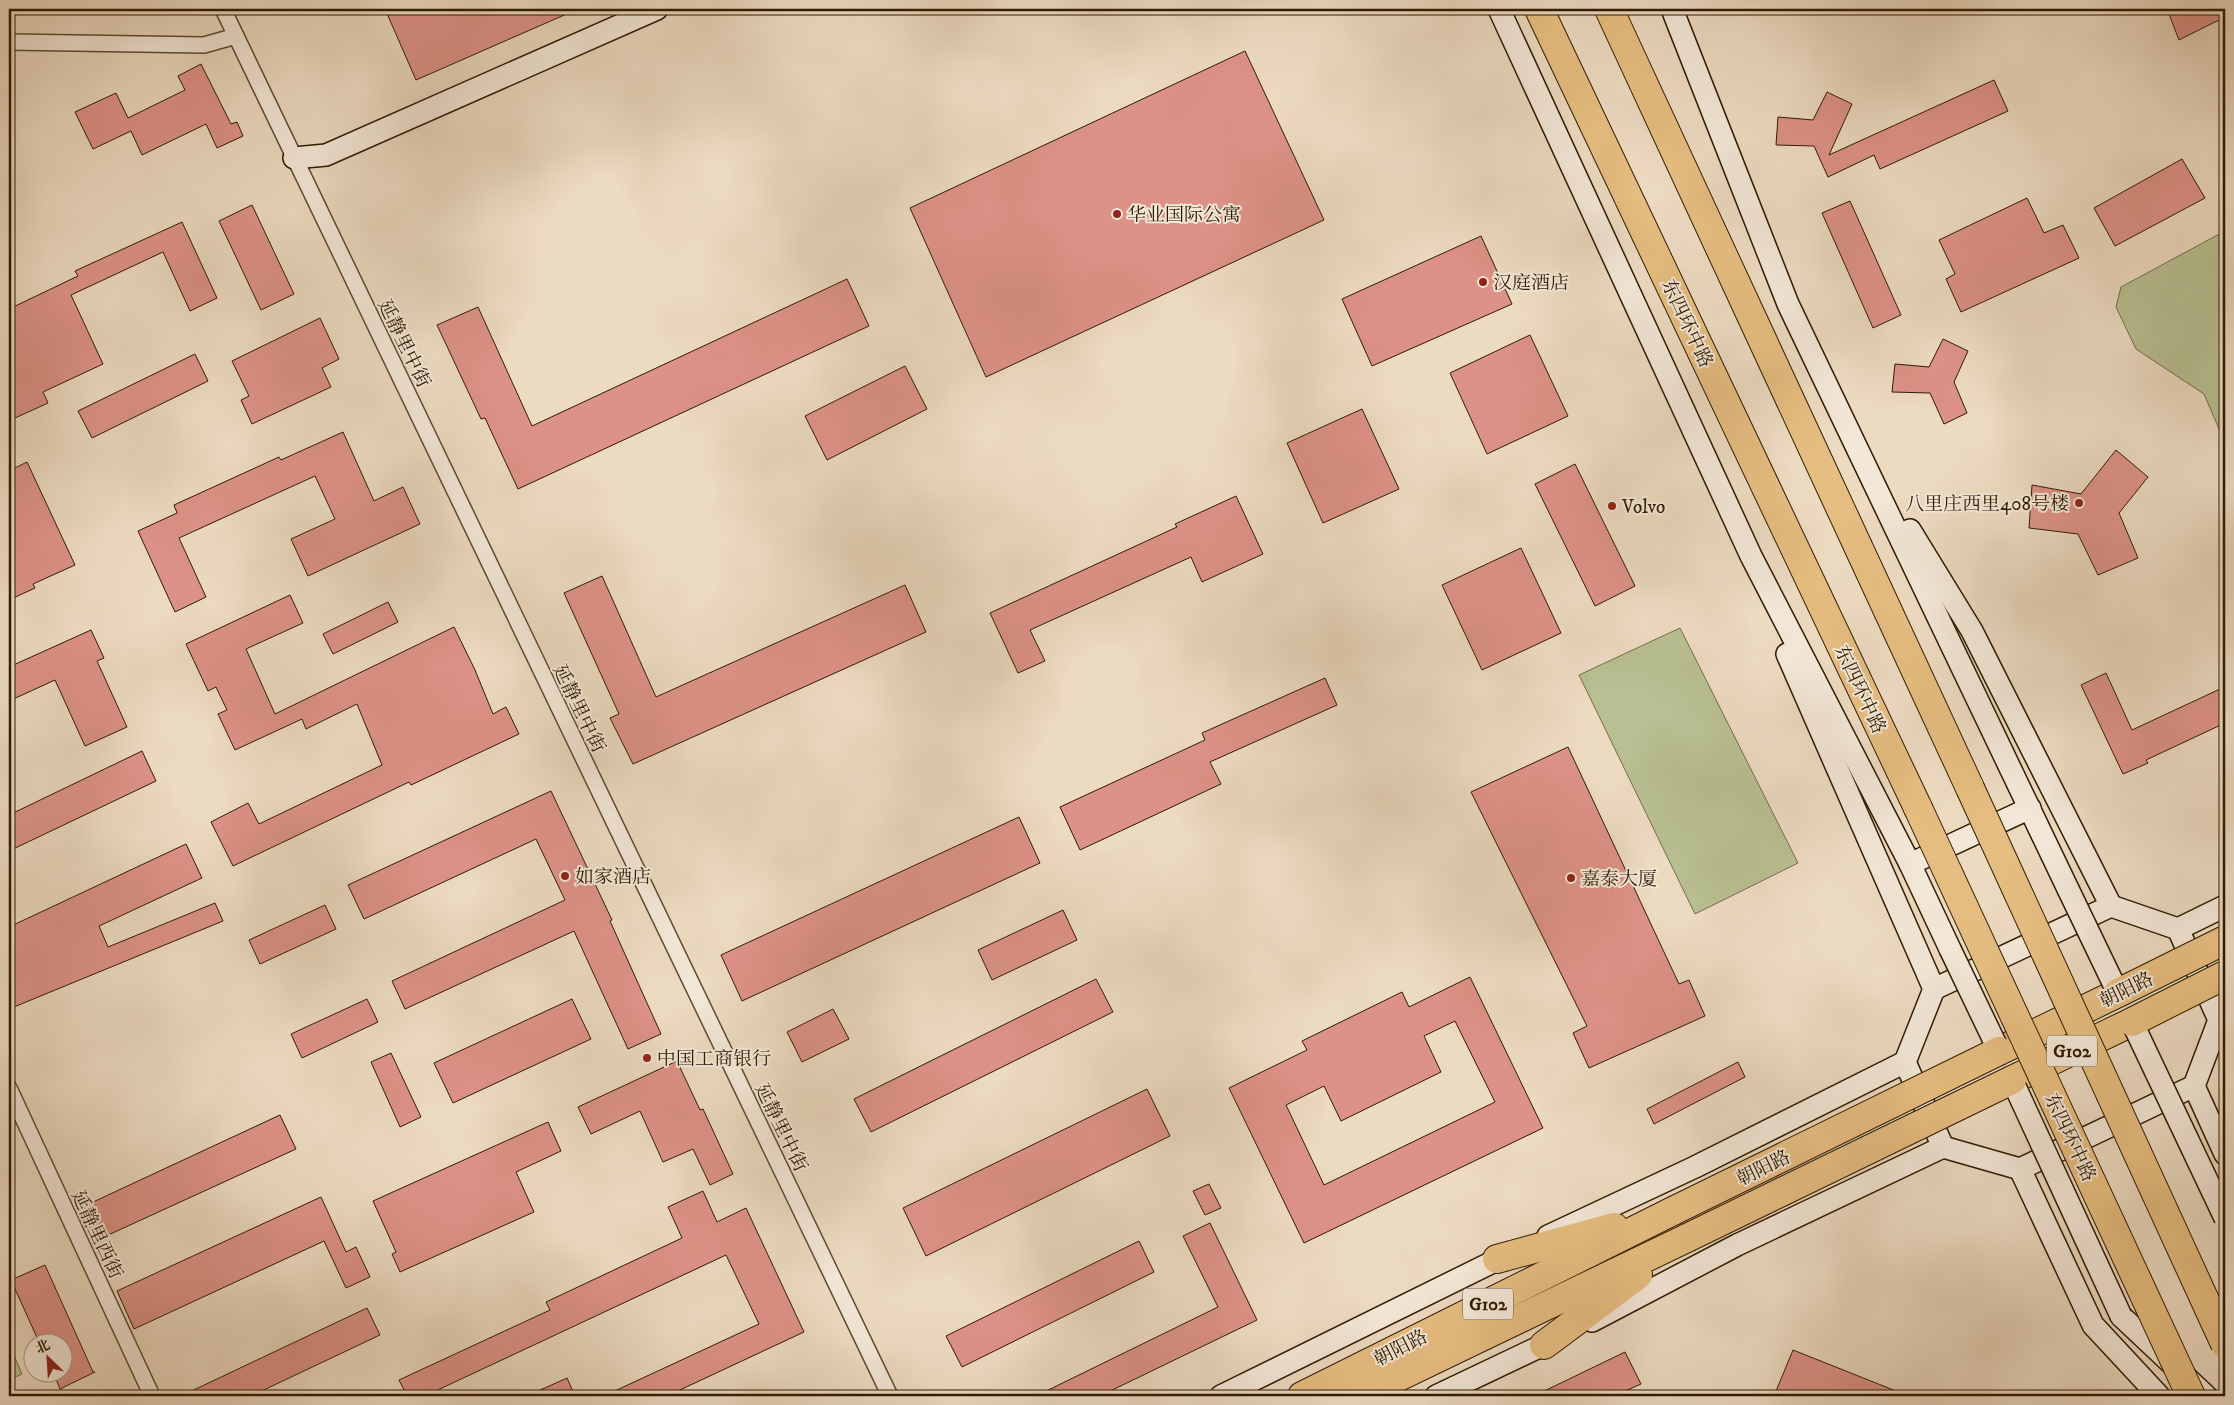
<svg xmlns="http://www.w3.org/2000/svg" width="2234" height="1405" font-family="'IM FELL DW Pica','Noto Serif SC',serif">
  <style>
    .green { fill: #b8bf92; stroke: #746d49 }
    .building { fill: #dd9287; stroke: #2f1b00; fill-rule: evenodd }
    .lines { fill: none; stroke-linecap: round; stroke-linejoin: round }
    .street-casing { stroke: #5e4b30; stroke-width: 18 }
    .secondary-casing { stroke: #2f1b00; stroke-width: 24 }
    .highway-casing { stroke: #2f1b00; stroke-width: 30 }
    .street { stroke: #f3e7d7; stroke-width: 15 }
    .secondary { stroke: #f3e7d7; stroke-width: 21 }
    .highway { stroke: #e6bd80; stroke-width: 28 }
    .secondary-bridge-casing { stroke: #2f1b00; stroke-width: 24; stroke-linecap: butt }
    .highway-bridge-casing { stroke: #2f1b00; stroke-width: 30; stroke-linecap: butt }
    .secondary-bridge { stroke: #f3e7d7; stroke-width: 21 }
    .highway-bridge { stroke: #e6bd80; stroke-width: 28 }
    .poi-dot { fill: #8f2418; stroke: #f3e7d7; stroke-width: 2 }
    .labels { text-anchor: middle; stroke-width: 4; stroke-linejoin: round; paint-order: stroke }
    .shield { fill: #f3e7d7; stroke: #6a5840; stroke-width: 1 }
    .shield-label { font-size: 18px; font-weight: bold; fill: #2f1b00 }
    .poi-label { font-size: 19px; fill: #2f1b00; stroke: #f3e7d7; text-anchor: start }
    .street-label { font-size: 19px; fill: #2f1b00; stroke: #f3e7d7 }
  </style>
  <rect width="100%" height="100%" fill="#ecdac1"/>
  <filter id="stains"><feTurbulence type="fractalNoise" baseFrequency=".004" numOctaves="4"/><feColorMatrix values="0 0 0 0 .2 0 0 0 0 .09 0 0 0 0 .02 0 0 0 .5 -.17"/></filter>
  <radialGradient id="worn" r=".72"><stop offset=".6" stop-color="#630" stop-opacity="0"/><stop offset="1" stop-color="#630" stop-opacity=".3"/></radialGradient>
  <g class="green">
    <polygon points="2225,231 2225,443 2204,394 2136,349 2116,307 2121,287"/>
    <polygon points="1680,628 1798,863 1695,914 1579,675"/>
    <polygon points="9,1344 22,1374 9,1380"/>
  </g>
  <g class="building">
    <polygon points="385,9 578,9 416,80"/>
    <polygon points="2167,9 2225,9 2225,17 2179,40"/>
    <polygon points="1245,51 1324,220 986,377 910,208"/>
    <polygon points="201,64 231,124 237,122 243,136 217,148 206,124 142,155 131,131 93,149 75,112 116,93 128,118 185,90 178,76"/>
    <polygon points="1994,80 2008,111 1880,169 1874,155 1828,177 1814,146 1776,145 1778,117 1813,120 1827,92 1852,104 1829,155"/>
    <polygon points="2182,159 2205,198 2115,246 2094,208"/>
    <polygon points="2027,198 2044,233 2063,225 2079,258 1961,312 1946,279 1955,274 1939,240"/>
    <polygon points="1850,201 1901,315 1873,328 1822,213"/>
    <polygon points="252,205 294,294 261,310 219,221"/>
    <polygon points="182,222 217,298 190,311 163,252 71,295 103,364 43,392 48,403 15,418 9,404 9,309 78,276 75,271"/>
    <polygon points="1481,236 1512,304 1372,366 1342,299"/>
    <polygon points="847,279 869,326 518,489 485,418 481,419 437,325 478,307 532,426"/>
    <polygon points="320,318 339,359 322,368 331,387 252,424 241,400 249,396 232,361"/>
    <polygon points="1530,335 1568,416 1487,454 1450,373"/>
    <polygon points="1943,339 1968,351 1954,382 1967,413 1944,424 1930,393 1892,392 1895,364 1929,367"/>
    <polygon points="195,354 208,381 92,438 78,411"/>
    <polygon points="905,366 927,409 827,460 805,416"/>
    <polygon points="1362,409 1399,489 1323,523 1287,443"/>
    <polygon points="343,432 374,501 403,487 420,524 308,576 291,539 335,519 315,476 179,538 206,597 175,612 138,531 177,513 174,505 279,457 281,460"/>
    <polygon points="2116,450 2148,477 2119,513 2138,558 2098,575 2078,534 2029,528 2032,485 2081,494"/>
    <polygon points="27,462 75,565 33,584 35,588 9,600 9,471"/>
    <polygon points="1575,464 1635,586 1595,606 1535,484"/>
    <polygon points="1236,496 1263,554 1202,582 1191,557 1030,630 1045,661 1018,673 990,613 1177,527 1175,524"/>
    <polygon points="1521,548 1561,633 1482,670 1442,585"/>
    <polygon points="602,576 656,697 905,585 926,632 633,764 610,718 619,714 564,593"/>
    <polygon points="290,595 303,623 246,649 275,714 454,627 475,670 493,714 506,707 519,734 411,785 409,782 233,866 211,822 248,803 259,824 382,765 357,704 306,729 302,719 235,750 218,714 227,710 216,687 208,691 186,644"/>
    <polygon points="388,602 398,622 333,654 323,634"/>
    <polygon points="91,630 104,658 97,661 127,727 85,746 55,680 9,701 9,667"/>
    <polygon points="2106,673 2132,730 2220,689 2225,699 2225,723 2146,760 2148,763 2123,774 2081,685"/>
    <polygon points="1325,678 1337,705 1210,762 1221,784 1080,850 1060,807 1205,740 1202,733"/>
    <polygon points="1568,747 1679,984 1689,980 1705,1016 1589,1068 1573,1033 1587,1026 1471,792"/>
    <polygon points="142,751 156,781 9,851 9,815"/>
    <polygon points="551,791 612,920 610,921 661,1034 628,1049 574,931 405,1009 392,981 565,900 536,839 364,919 348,885"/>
    <polygon points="1019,817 1040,863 742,1001 721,955"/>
    <polygon points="186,844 202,878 99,926 108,947 215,903 223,921 9,1009 9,927"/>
    <polygon points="325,905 336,929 260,964 249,940"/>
    <polygon points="1063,910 1077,940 992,980 978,950"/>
    <path d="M1470,977L1543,1128L1304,1243L1229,1088L1307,1050L1302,1041L1402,992L1409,1007ZM1455,1021L1495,1102L1324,1185L1286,1105L1324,1086L1341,1121L1441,1072L1424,1036Z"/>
    <polygon points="1096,979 1113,1012 871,1132 854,1099"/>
    <polygon points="367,999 378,1022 302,1058 291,1034"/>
    <polygon points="572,999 591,1039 453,1103 434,1063"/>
    <polygon points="833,1009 849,1039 802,1062 787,1032"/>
    <polygon points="391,1053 421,1117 400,1127 371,1062"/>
    <polygon points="677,1061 700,1110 703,1109 733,1174 710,1185 693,1149 663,1162 640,1111 591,1134 578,1107"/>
    <polygon points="1738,1062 1745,1077 1654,1124 1647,1109"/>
    <polygon points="1147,1089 1170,1136 926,1256 903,1208"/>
    <polygon points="280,1115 296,1149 93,1242 78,1209"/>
    <polygon points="548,1122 561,1151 516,1172 534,1212 400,1272 392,1254 396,1252 373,1201"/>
    <polygon points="1209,1184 1221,1208 1205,1215 1193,1191"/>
    <polygon points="703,1191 717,1222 746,1208 804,1332 667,1396 604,1396 759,1324 726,1255 425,1396 407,1396 399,1380 550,1310 546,1302 682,1238 668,1207"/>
    <polygon points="321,1197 346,1252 356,1247 370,1277 346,1288 324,1241 134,1329 117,1291"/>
    <polygon points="1210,1223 1257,1320 1100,1396 1036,1396 1218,1307 1183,1236"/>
    <polygon points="1139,1241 1154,1272 962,1367 946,1336"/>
    <polygon points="45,1265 93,1372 95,1372 60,1389 53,1372 62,1372 62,1342 39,1342 11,1280"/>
    <polygon points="367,1308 380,1335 251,1396 181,1396"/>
    <polygon points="1793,1350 1906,1395 1906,1396 1774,1396"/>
    <polygon points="1625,1352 1641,1384 1614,1396 1534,1396"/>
    <polygon points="567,1378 575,1396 527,1396"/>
  </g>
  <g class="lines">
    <defs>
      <g id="street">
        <polyline points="223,9 890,1396"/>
        <polyline points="9,42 204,45 236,36"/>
        <polyline points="9,1088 152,1396"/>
      </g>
      <g id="secondary">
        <polyline points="1499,9 1751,556 1910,864 1950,949"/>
        <polyline points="1672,9 1788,304 2068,889"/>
        <polyline points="294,158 326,155 657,9"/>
        <polyline points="1910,530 1972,631 2111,906"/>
        <polyline points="1787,654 1934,989"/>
        <polyline points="1910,864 2030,808"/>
        <polygon points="2111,906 2178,929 2219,1020 2194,1086 2020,1169 1943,1147 1905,1062 1934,989"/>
        <polyline points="2178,929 2225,906"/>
        <polyline points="2194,1086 2225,1154"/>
        <polyline points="2020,1169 2093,1325 2159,1396"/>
        <polyline points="1548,1236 1695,1167 1905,1062"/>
        <polyline points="2121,1316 2206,1396"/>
        <polyline points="1592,1321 1737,1245 1943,1147"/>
        <polyline points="1221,1396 1511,1253"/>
        <polyline points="1436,1396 1558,1338"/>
      </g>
      <g id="highway">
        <polyline points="1539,9 1918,808"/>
        <polyline points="1609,9 1970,788"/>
        <polyline points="1999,1051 2118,993"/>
        <polyline points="2012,1080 2132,1022"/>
        <polyline points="1497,1259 1614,1227"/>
        <polyline points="1544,1345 1638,1275"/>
        <polyline points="1302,1396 1673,1211"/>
        <polyline points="1359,1396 1687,1238"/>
      </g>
    </defs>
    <use href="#street" class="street-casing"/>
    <use href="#secondary" class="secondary-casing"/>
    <use href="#highway" class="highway-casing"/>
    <use href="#street" class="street"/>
    <use href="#secondary" class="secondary"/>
    <use href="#highway" class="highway"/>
    <defs>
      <g id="secondary-bridge">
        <polyline points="2068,889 2118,993"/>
        <polyline points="1950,949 1999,1051"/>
        <polyline points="2132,1022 2225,1218"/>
        <polyline points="2012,1080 2121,1316"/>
      </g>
      <g id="highway-bridge">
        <polyline points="1970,788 2225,1344"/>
        <polyline points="1918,808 2191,1396"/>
        <polyline points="2118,993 2225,940"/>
        <polyline points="2132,1022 2225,975"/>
        <polyline points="1673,1211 1999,1051"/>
        <polyline points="1687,1238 2012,1080"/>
      </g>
    </defs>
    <use href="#secondary-bridge" class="secondary-bridge-casing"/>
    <use href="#highway-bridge" class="highway-bridge-casing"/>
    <use href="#secondary-bridge" class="secondary-bridge"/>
    <use href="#highway-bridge" class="highway-bridge"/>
  </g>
  <g class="poi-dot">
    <circle cx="1117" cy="214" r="5"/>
    <circle cx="1483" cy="282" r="5"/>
    <circle cx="2079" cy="503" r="5"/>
    <circle cx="1612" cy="506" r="5"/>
    <circle cx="565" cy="876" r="5"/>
    <circle cx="1571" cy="878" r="5"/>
    <circle cx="647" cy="1058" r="5"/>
  </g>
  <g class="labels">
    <g class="shield">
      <rect x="2047" y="1035.5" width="50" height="31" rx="4"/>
      <rect x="1463" y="1288.5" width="50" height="31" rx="4"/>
    </g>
    <g class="shield-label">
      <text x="2072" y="1057">G102</text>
      <text x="1488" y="1310">G102</text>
    </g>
    <g class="poi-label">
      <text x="1127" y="221">华业国际公寓</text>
      <text x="1493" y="289">汉庭酒店</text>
      <text x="2069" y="510" text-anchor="end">八里庄西里408号楼</text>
      <text x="1622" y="513">Volvo</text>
      <text x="575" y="883">如家酒店</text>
      <text x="1581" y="885">嘉泰大厦</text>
      <text x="657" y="1065">中国工商银行</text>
    </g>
    <g class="street-label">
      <text transform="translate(1688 323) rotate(65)" y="7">东四环中路</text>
      <text transform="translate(405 343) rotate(64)" y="7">延静里中街</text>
      <text transform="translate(1861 689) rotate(65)" y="7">东四环中路</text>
      <text transform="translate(580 708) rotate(64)" y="7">延静里中街</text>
      <text transform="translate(2126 989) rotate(-26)" y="7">朝阳路</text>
      <text transform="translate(782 1127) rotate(64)" y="7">延静里中街</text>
      <text transform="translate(2071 1137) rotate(65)" y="7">东四环中路</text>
      <text transform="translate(1763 1167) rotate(-26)" y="7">朝阳路</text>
      <text transform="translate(98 1234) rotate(65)" y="7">延静里西街</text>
      <text transform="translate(1400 1347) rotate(-27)" y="7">朝阳路</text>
    </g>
  </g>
  <rect width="2234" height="1405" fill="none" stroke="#ecdac1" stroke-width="30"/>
  <rect x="10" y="10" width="2214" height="1385" fill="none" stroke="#2f1b00" stroke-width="2.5"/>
  <rect x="15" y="15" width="2204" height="1375" fill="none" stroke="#2f1b00"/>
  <g transform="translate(48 1358) rotate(335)"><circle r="24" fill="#f3e7d7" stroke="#a59581"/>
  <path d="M0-4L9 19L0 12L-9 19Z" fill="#8f2418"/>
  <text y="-8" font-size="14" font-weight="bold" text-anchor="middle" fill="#2f1b00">北</text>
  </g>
  <rect width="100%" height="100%" filter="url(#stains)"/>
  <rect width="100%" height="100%" fill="url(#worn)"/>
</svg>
